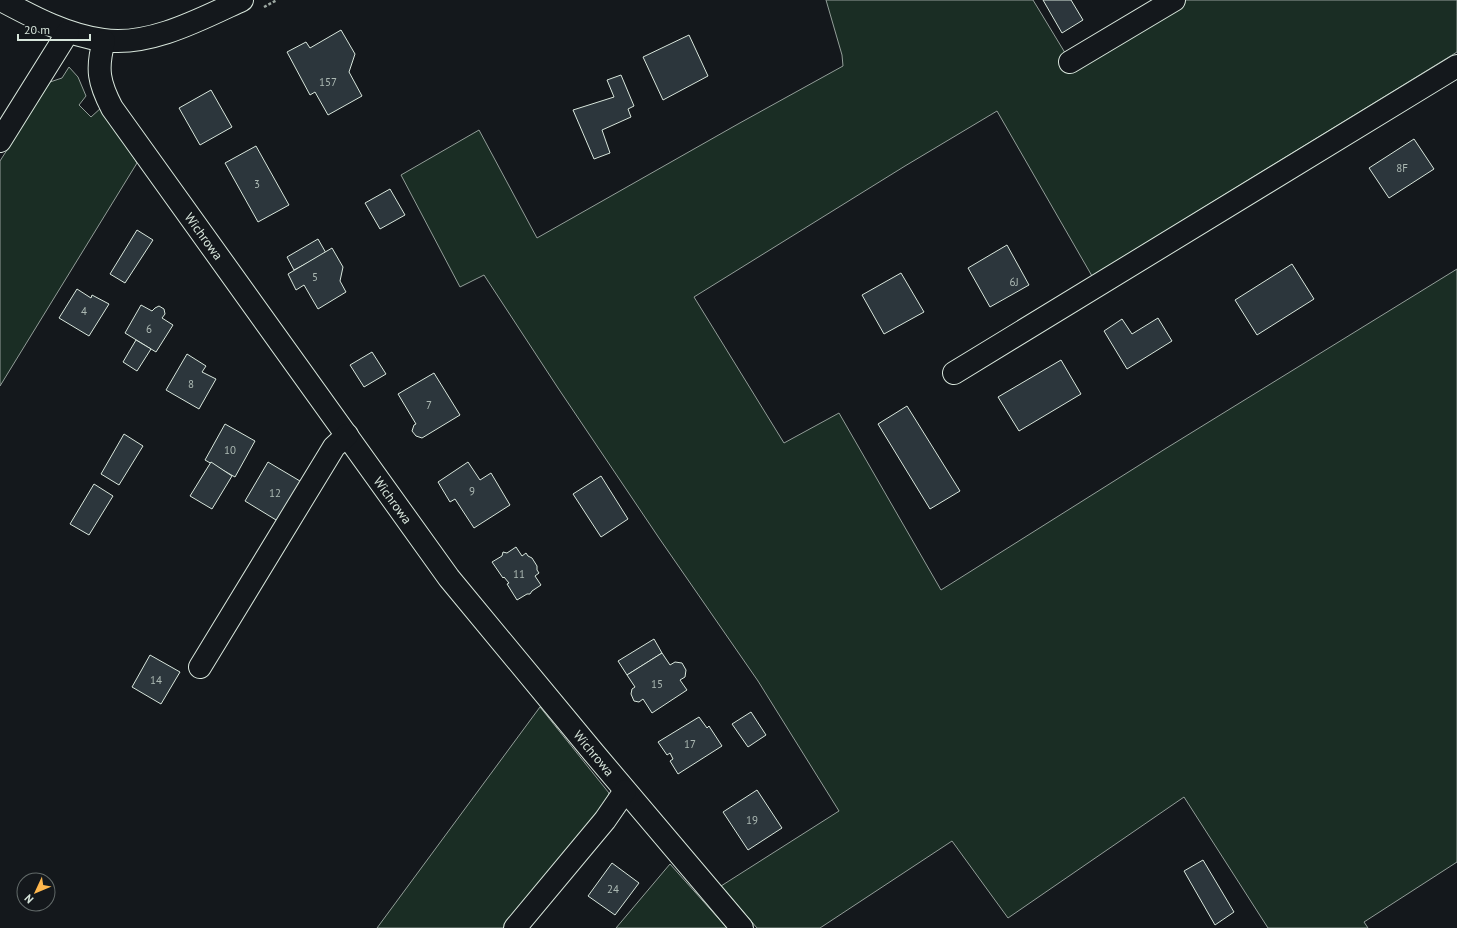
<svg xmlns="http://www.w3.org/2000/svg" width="1457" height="928" font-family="'PT Sans',sans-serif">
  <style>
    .green { fill: #1a2d24; stroke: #939e99 }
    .building { fill: #2c363c; stroke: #d8e6dc }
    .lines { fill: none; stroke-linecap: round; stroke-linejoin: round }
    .minor-casing { stroke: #d8e6dc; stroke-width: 24 }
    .path { stroke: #9da8a2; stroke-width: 2.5; stroke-dasharray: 3 2; stroke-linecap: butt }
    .minor { stroke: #14181c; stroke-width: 22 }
    .labels { text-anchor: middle; stroke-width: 3; stroke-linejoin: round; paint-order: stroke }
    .number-label { font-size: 11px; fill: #adbab4 }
    .street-label { font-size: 13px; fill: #d8e6dc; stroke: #14181c }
  </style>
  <rect width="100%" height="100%" fill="#14181c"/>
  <g class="green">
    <polygon points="826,0 1033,0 1070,61 1174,0 1457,0 1457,52 1092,276 997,111 905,166 694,297 784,443 839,413 941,590 1165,449 1457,269 1457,862 1364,922 1368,928 1268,928 1184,797 1008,918 952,841 820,928 757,928 721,886 839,811 758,681 659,538 558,388 484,275 460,287 401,175 479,130 537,238 738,124 843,66 842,55"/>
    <polygon points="69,67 78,77 86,96 79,105 91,117 102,107 137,163 0,386 0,161 50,82 62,78"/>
    <polygon points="540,707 609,793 602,814 512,928 377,928"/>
    <polygon points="670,864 727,928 616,928"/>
  </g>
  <g class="building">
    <polygon points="1043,0 1071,0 1083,20 1062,33"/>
    <polygon points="341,30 355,54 349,72 362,96 328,115 315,92 310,95 287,52 306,42 310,48"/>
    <polygon points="689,35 708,76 663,100 643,57"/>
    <polygon points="621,75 634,106 628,109 631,117 602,130 610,153 594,159 573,110 614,97 607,80"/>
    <polygon points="211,90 232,127 200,145 179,108"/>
    <polygon points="1414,139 1434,169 1389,198 1369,168"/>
    <polygon points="256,146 289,205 258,222 225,163"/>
    <polygon points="390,189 405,215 380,229 365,203"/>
    <polygon points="137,230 153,240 125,283 110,274"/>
    <polygon points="318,239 326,253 294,270 287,257"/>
    <polygon points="1007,245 1029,285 990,307 968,268"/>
    <polygon points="332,248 343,267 340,281 346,292 318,309 304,285 296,290 288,274"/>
    <polygon points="1292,264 1314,299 1257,335 1235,300"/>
    <polygon points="901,273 924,312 884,334 862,295"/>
    <polygon points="77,289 91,298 92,295 109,304 89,336 59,318"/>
    <polygon points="141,305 152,311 155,308 159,306 164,309 165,314 162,318 173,325 156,352 125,333"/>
    <polygon points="1158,318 1172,341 1127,369 1104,331 1122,319 1132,334"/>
    <polygon points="136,340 151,349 137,371 123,362"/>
    <polygon points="372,352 386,374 364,387 350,365"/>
    <polygon points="187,354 206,366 202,372 216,379 199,409 166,390"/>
    <polygon points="1061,360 1081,394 1019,431 998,397"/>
    <polygon points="434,373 460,415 422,438 416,436 412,431 414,425 416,424 398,394"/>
    <polygon points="907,406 960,491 930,509 878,424"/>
    <polygon points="225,424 255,441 235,477 205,460"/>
    <polygon points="124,434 143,446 119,485 101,474"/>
    <polygon points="211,462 232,476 212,509 190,496"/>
    <polygon points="268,462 305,484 281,523 245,501"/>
    <polygon points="468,462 480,480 491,473 510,505 474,528 455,499 450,502 438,482"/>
    <polygon points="601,476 628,519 601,537 573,494"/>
    <polygon points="94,484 113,496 89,535 70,524"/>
    <polygon points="516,547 522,556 526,553 528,556 532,558 537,566 537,570 539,573 535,576 541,585 532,591 530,594 527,594 517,600 507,584 509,583 504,577 503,578 492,562 502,556 503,552 507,553"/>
    <polygon points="654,639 662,653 627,675 618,661"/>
    <polygon points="662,653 670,665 675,662 682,663 686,670 685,677 680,680 687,690 652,713 643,699 639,702 634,701 631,694 632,689 635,687 627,675"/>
    <polygon points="150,655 180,672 161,704 132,687"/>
    <polygon points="751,712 766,735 748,747 732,724"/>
    <polygon points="699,717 707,728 709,726 722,746 678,774 670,761 673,759 670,753 667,755 658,742"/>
    <polygon points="757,790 782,828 748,850 723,812"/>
    <polygon points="1203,860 1234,912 1215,925 1184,871"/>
    <polygon points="612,863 639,883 615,915 588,896"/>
  </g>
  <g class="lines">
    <defs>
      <g id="minor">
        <path d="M1,0C33,17 66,35 103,40C149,47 201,19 242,0"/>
        <path d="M104,41C96,69 99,83 112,108L449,578L593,752L742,928"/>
        <polyline points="1070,62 1174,0"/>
        <polyline points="0,141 68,32"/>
        <polyline points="954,373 1457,66"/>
        <polyline points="200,667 334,447 347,435"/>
        <polyline points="515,928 605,820 625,791"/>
      </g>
    </defs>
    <use href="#minor" class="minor-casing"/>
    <polyline class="path" points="264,7 277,0"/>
    <use href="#minor" class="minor"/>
  </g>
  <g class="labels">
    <g class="number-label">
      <text x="328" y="86">157</text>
      <text x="1402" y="172">8F</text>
      <text x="257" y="188">3</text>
      <text x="315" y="281">5</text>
      <text x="1014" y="286">6J</text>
      <text x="84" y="315">4</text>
      <text x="149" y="333">6</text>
      <text x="191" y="388">8</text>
      <text x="429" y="409">7</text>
      <text x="230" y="454">10</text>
      <text x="472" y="495">9</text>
      <text x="275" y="497">12</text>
      <text x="519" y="578">11</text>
      <text x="156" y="684">14</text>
      <text x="657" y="688">15</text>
      <text x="690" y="748">17</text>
      <text x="752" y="824">19</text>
      <text x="613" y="893">24</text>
    </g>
    <g class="street-label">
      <text transform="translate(204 236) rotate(54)" y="5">Wichrowa</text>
      <text transform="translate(393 500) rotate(54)" y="5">Wichrowa</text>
      <text transform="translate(594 753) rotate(50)" y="5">Wichrowa</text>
    </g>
  </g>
  <g transform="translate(36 892) rotate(226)"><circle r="19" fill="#14181c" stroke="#626a69"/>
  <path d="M0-3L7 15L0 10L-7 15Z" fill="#ffb74d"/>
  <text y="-6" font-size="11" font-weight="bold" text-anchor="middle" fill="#d8e6dc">N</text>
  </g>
  <path d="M18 34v6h72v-6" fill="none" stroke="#d8e6dc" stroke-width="2"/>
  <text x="24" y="34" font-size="12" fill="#d8e6dc" stroke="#14181c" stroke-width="3" paint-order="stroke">20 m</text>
</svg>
